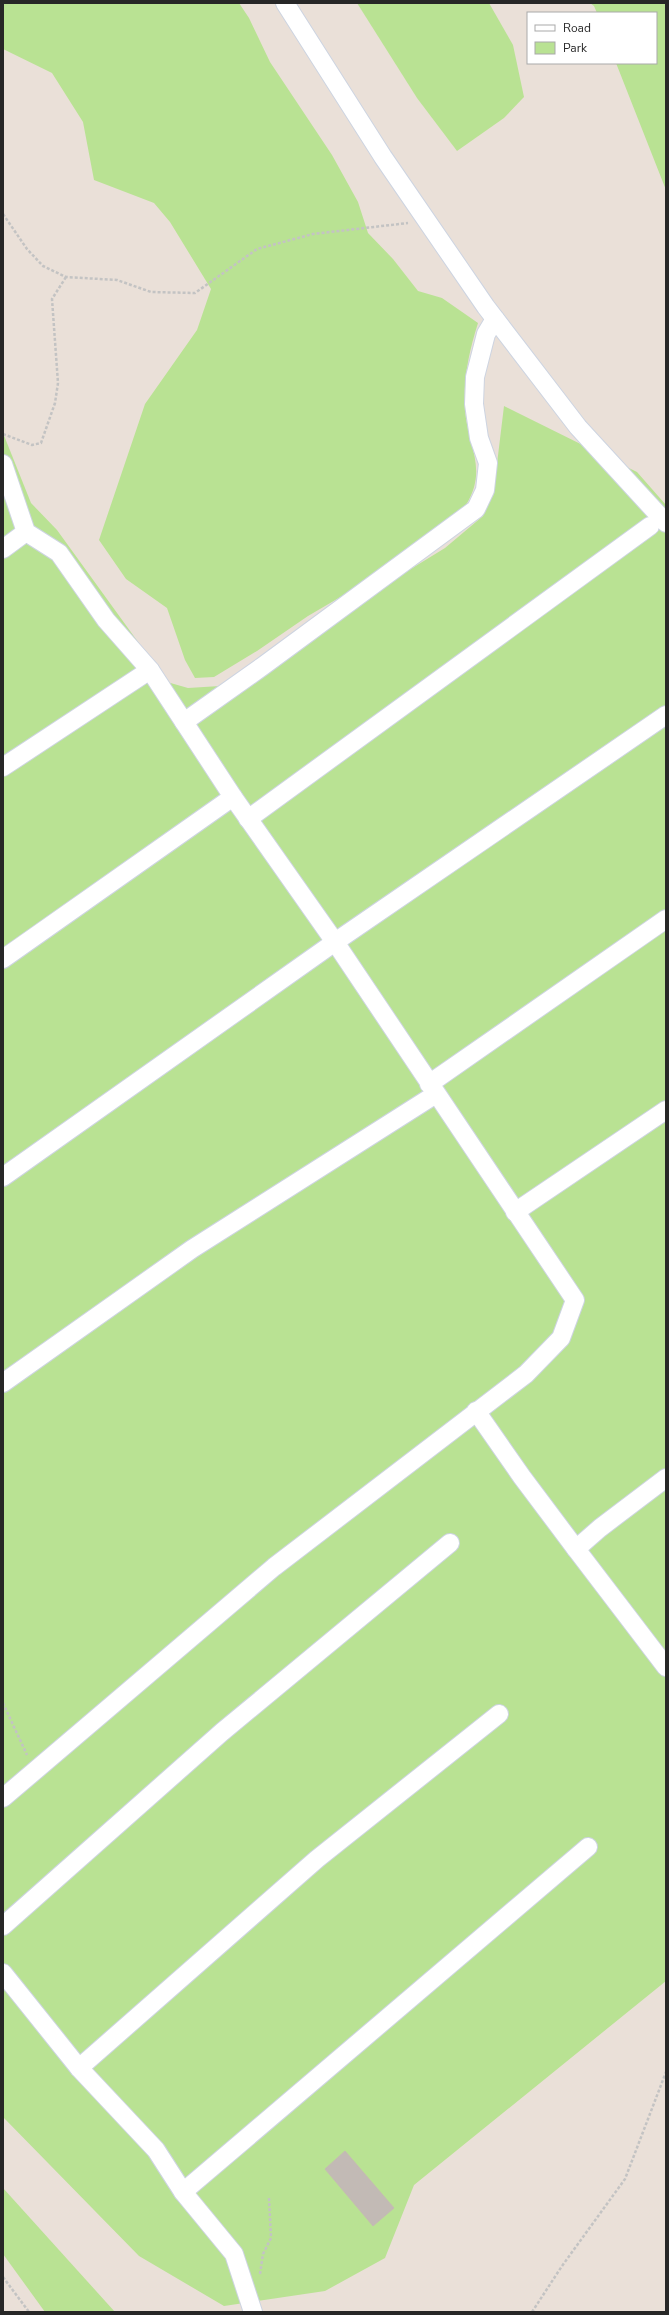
<svg xmlns="http://www.w3.org/2000/svg" width="669" height="2315" font-family="'Nunito Sans',sans-serif">
  <style>
    .green { fill: #b9e293 }
    .building { fill: #c2bab5; stroke: #c5bcb2 }
    .lines { fill: none; stroke-linecap: round; stroke-linejoin: round }
    .minor-casing { stroke: #cdd4e1; stroke-width: 20 }
    .path { stroke: #c3c3c3; stroke-width: 2.5; stroke-dasharray: 3 2; stroke-linecap: butt }
    .minor { stroke: #fff; stroke-width: 18 }
  </style>
  <rect width="100%" height="100%" fill="#eae0d8"/>
  <g class="green">
    <path d="M3,3H239L249,18L270,62L332,155L358,202L368,233L393,259L418,291L442,298L478,323C469,351 463,380 465,410C468,447 488,469 466,505L361,585L308,616L257,651L214,677L195,678L185,660L167,608L126,579L99,540L145,404L197,330L211,289L170,222L154,203L94,180L83,122L52,73L3,49Z"/>
    <polygon points="357,3 489,3 513,45 524,97 504,118 457,151 417,98"/>
    <polygon points="590,3 666,3 666,190 616,63 656,63 656,13 597,13 594,6"/>
    <polygon points="504,406 637,472 666,505 666,1981 414,2185 385,2258 325,2291 224,2306 139,2256 3,2117 3,433 31,503 57,530 167,682 188,688 220,686 445,548 483,516 496,472"/>
    <polygon points="3,2188 115,2312 45,2312 3,2254"/>
  </g>
  <polygon class="building" points="345,2151 394,2208 373,2226 325,2169"/>
  <g class="lines">
    <defs>
      <g id="minor">
        <polyline points="285,3 383,157 486,307 578,427 666,523"/>
        <polyline points="3,464 26,532 59,553 106,620 150,670 233,797 335,942 575,1300 561,1338 526,1374 274,1567 3,1798"/>
        <polyline points="3,549 26,532"/>
        <polyline points="184,722 263,666 476,509 485,490 488,463 479,438 474,404 475,377 486,334 495,319"/>
        <polyline points="3,767 150,670"/>
        <polyline points="248,819 650,526"/>
        <polyline points="3,959 233,797"/>
        <polyline points="429,1084 666,919"/>
        <polyline points="3,1177 335,942 666,715"/>
        <polyline points="515,1212 666,1110"/>
        <polyline points="3,1383 192,1249 436,1094"/>
        <polyline points="476,1411 522,1477 576,1549"/>
        <polyline points="666,1478 600,1528 576,1549 666,1667"/>
        <polyline points="3,1926 222,1732 450,1543"/>
        <polyline points="3,1973 79,2068 156,2150 183,2192 234,2254 253,2312"/>
        <polyline points="79,2068 317,1859 499,1714"/>
        <polyline points="183,2192 588,1847"/>
      </g>
    </defs>
    <use href="#minor" class="minor-casing"/>
    <g class="path">
      <polyline points="3,214 27,249 43,266 66,277 117,280 151,292 195,293 257,249 313,234 408,223"/>
      <polyline points="3,434 32,445 41,443 55,403 58,383 52,299 66,277"/>
      <polyline points="3,1703 27,1755"/>
      <polyline points="260,2274 263,2254 271,2238 269,2198"/>
      <polyline points="3,2277 29,2312"/>
      <polyline points="532,2312 562,2266 625,2179 666,2072"/>
    </g>
    <use href="#minor" class="minor"/>
  </g>
  <rect width="669" height="2315" fill="none" stroke="#272727" stroke-width="8"/>
  <rect x="527" y="12" width="130" height="52" fill="#ffffff" stroke="#a9a9a9"/>
  <rect x="535" y="25" width="20" height="6" fill="#ffffff" stroke="#a9a9a9"/>
  <text x="563" y="32" font-size="12" fill="#272727">Road</text>
  <rect x="535" y="42" width="20" height="12" fill="#b9e293" stroke="#a9a9a9"/>
  <text x="563" y="52" font-size="12" fill="#272727">Park</text>
</svg>
